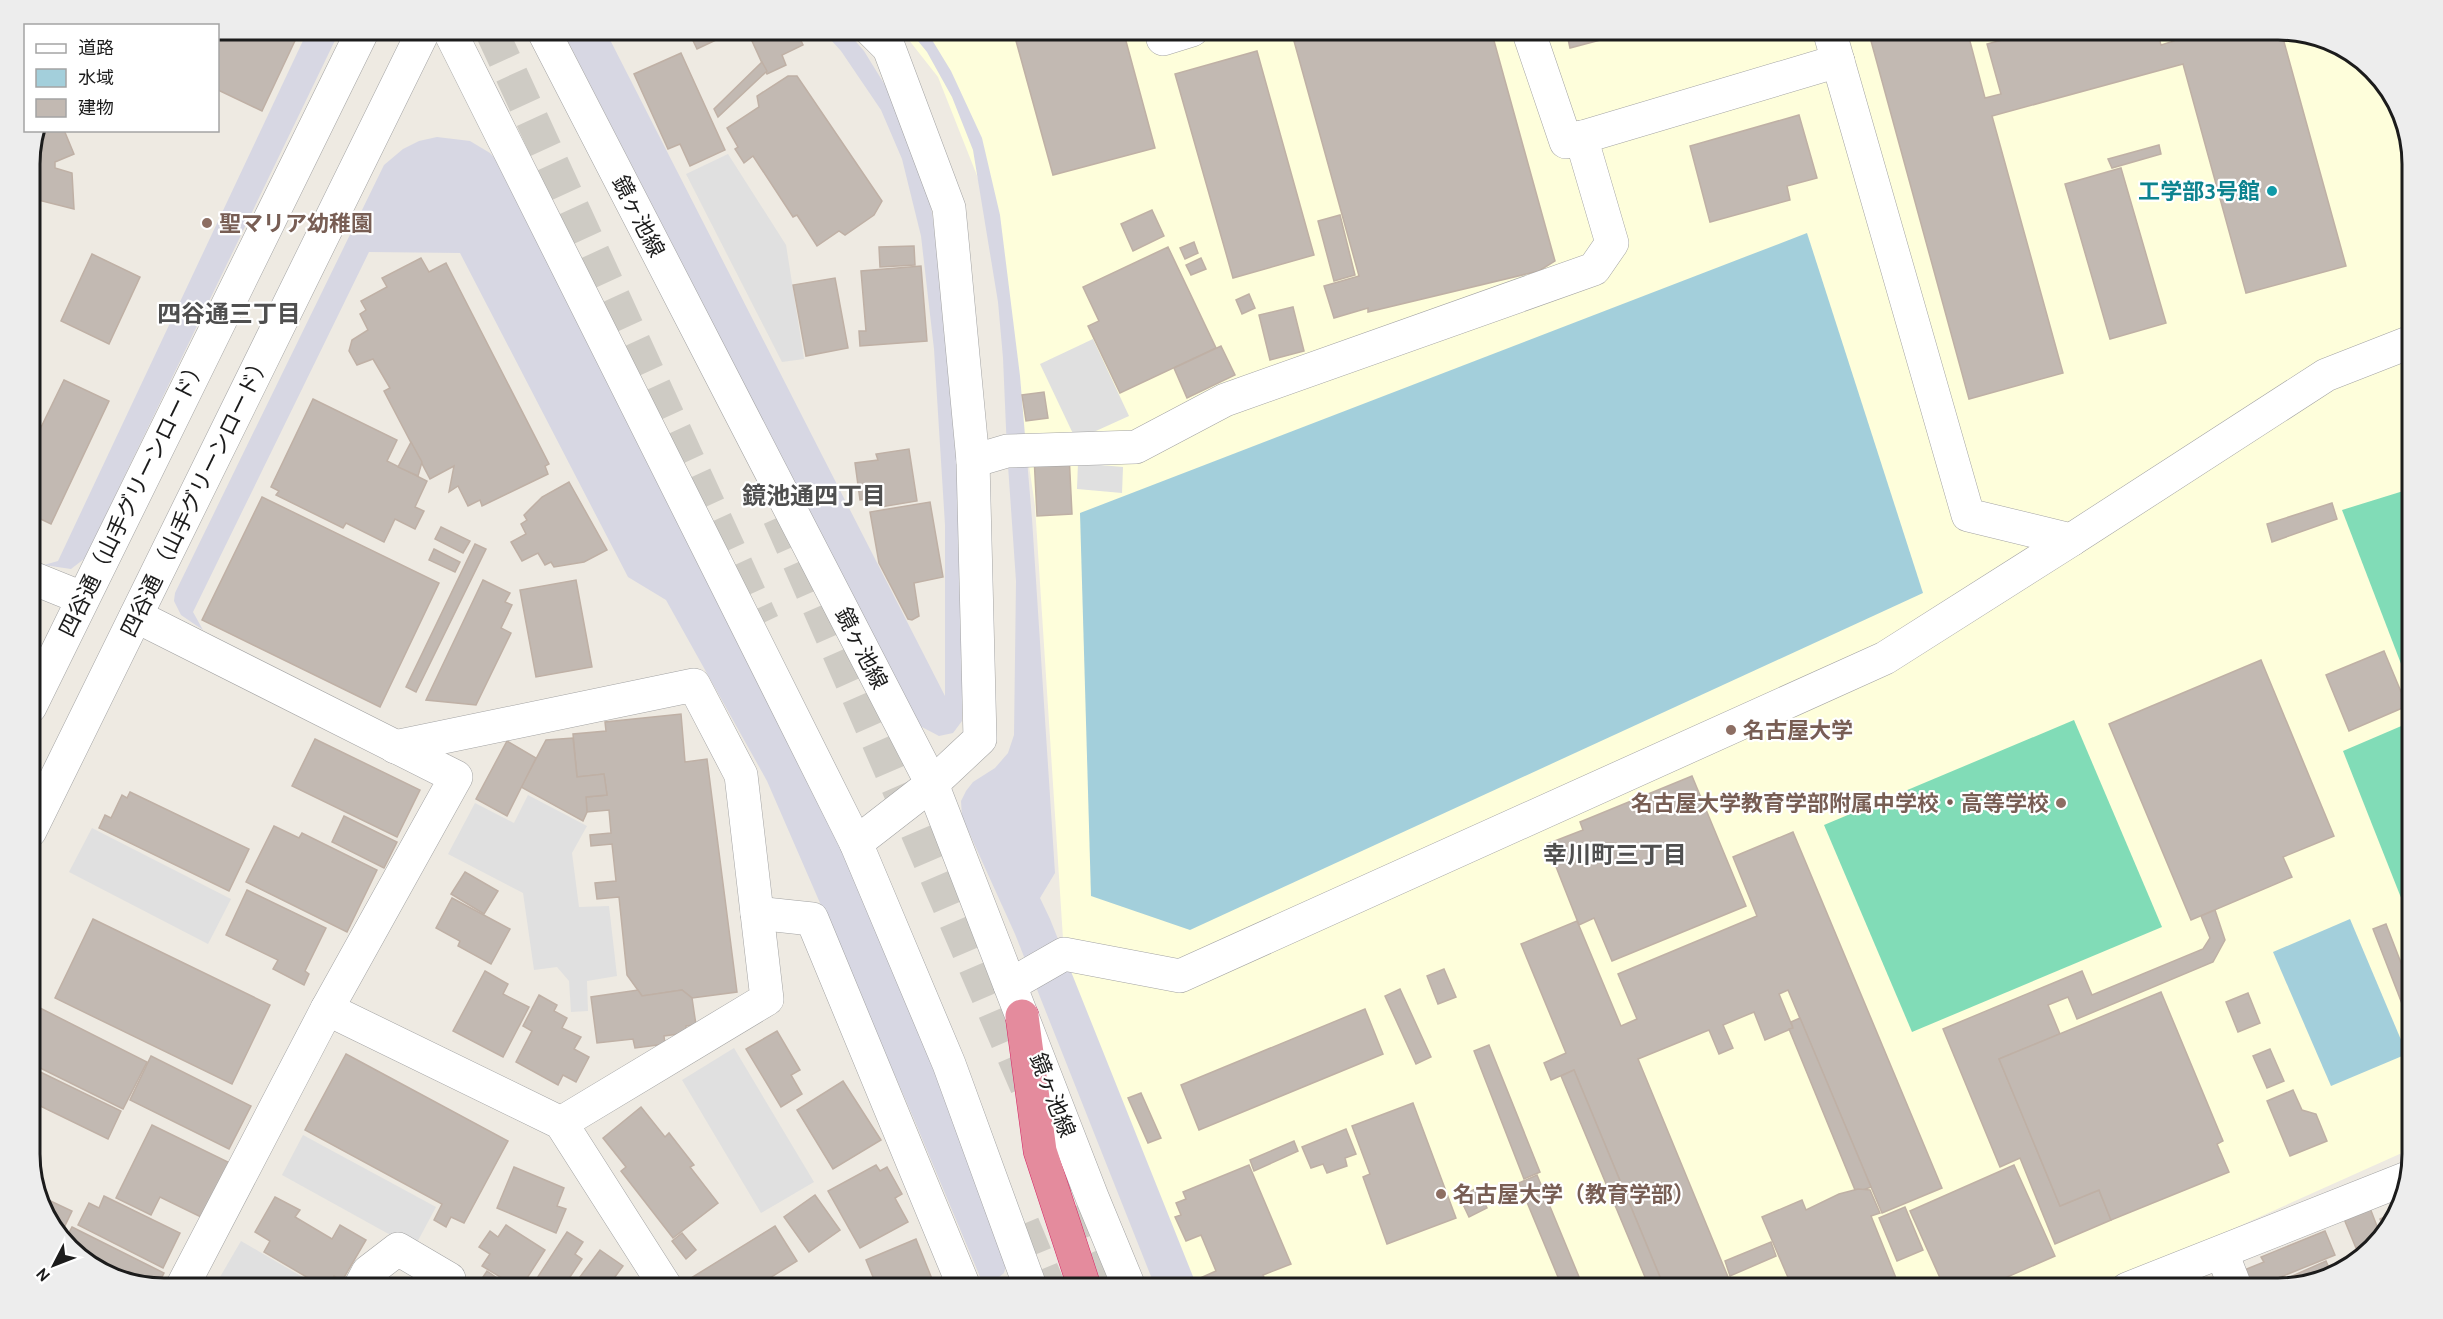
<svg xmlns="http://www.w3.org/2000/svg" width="2443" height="1319" font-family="Cabin,'Noto Sans JP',sans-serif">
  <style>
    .education { fill: #fefedb }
    .pitch { fill: #81dcb7 }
    .parking { fill: #e0e0e0 }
    .plaza { fill: #d7d7e3 }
    .water { fill: #a3cfdb }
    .building { fill: #c2b9b2; stroke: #bfb0a5; stroke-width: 1.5 }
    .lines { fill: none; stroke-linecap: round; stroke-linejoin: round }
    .highway-tunnel { stroke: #cecbc4; stroke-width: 33; stroke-dasharray: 33 16; stroke-linecap: butt }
    .minor-casing { stroke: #a3a3a3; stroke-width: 34 }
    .highway-casing { stroke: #d42766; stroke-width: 34 }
    .minor { stroke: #fff; stroke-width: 33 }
    .highway { stroke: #e48b9d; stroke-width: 33 }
    .culture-dot { fill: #0f9aa8; stroke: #fff; stroke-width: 2 }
    .education-dot { fill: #8d6e63; stroke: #fff; stroke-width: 2 }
    .labels { text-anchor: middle; stroke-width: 4.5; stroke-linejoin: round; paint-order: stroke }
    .culture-label { font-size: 22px; font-weight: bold; fill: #0d838f; stroke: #fff; text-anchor: end }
    .street-label { font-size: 22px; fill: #1c1c1c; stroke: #fff }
    .education-label { font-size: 22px; font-weight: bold; fill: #785e54; stroke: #fff; text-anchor: start }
    .neighbourhood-label { font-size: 24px; font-weight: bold; fill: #4f4f4f; stroke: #fff }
    .rim { fill: none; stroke: #1c1c1c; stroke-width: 3 }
  </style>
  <rect width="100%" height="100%" fill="#eeeae2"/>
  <polygon class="education" points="901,30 2279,30 2338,44 2391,90 2413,156 2413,1148 2099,1289 1188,1289 1064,954 1035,506 991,211 938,77"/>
  <g class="pitch">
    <polygon points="2413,488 2413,695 2342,510"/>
    <polygon points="2074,720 2162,927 1912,1032 1824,825"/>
    <polygon points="2413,721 2413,928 2343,751"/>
  </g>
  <g class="parking">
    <polygon points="728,154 786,245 804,359 782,362 686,174"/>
    <polygon points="1093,339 1129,416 1076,440 1040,364"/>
    <polygon points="1078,463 1123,467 1122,493 1077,489"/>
    <polygon points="528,795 587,826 572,853 579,907 609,906 617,976 587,981 588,1011 571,1012 569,981 557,967 534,970 523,893 448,854 475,803 514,823"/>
    <polygon points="92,828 231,899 208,944 69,872"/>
    <polygon points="734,1048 814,1182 761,1213 682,1080"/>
    <polygon points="303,1135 436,1207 414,1248 282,1175"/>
    <polygon points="241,1241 323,1289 213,1289"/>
  </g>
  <g class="plaza">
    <polygon points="308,30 340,30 98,531 84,559 71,569 44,565 58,561"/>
    <polygon points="562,30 605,30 945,696 945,525 934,349 921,236 902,159 881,110 841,51 822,30 846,30 864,51 904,116 924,173 932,213 952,356 964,603 962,721 953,733 939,736 920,726"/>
    <polygon points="909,30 926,30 951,71 982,138 1000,215 1020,376 1032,519 1055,873 1040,898 1050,919 1198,1289 1156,1289 1015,934 962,817 961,801 966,791 973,782 995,768 1008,753 1014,735 1016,581 1007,451 1003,358 998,302 973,150 952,97 927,52"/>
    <polygon points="437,137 470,141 490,153 499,163 810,768 923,1025 1006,1266 1004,1273 998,1278 983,1284 913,1117 767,781 666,600 628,577 460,253 369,252 193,612 203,630 181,615 174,601 175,593 384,165 403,149 419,141"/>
  </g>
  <g class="water">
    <polygon points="1807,233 1923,593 1190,930 1091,896 1080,513"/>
    <polygon points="2350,919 2407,1054 2331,1086 2273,952"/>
  </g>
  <g class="building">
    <polygon points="218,30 300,30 262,111 218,90"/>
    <polygon points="688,30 737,30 697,49"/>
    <polygon points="747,30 796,30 803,45 782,55 786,65 767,74"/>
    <polygon points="1013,30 1123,30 1155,148 1053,175"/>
    <polygon points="1333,30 1491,30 1555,261 1539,271 1368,312 1368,308 1334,318 1324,286 1359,276 1294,41"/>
    <polygon points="1566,30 1638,30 1570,48"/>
    <polygon points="1868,30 1967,30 1985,98 2001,94 1987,44 2038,30 2157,30 2161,45 2174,41 2171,30 2281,31 2346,266 2246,293 2183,64 1992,116 2063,373 1969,399"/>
    <polygon points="1257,51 1314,255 1233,278 1175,74"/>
    <polygon points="681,53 725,150 690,166 680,144 668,149 634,74"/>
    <polygon points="762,62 767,71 718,117 714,109"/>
    <polygon points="788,76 797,76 882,201 874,215 845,235 839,231 817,246 797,215 793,217 753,156 744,163 735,149 738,147 727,128 759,107 757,96"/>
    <polygon points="1799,115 1817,178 1787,186 1790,200 1710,222 1690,146"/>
    <polygon points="36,130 64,130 74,154 55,162 55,168 72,173 74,209 30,198 30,156"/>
    <polygon points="2159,145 2161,154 2112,168 2108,159"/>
    <polygon points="2121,168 2166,323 2110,339 2065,184"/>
    <polygon points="1152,210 1164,236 1133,251 1121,224"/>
    <polygon points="1340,215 1355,275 1334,281 1318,221"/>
    <polygon points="1194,242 1198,253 1185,259 1180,248"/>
    <polygon points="914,246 915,265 880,267 879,247"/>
    <polygon points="1168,247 1216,348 1120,393 1088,326 1099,321 1083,287"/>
    <polygon points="30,254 37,257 30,271"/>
    <polygon points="92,254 140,277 109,344 61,321"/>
    <polygon points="421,258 429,272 446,263 549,464 545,466 548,474 482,506 480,500 468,506 458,486 449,492 454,466 430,479 384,391 390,388 373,359 357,365 349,351 352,340 368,330 360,314 366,310 361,301 387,287 382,278"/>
    <polygon points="1201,258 1206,269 1191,275 1186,265"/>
    <polygon points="921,266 927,341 860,346 859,331 866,331 861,271"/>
    <polygon points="835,278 848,348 806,356 793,285"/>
    <polygon points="1249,294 1255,308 1242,314 1236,300"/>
    <polygon points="1293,307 1304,351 1270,360 1259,315"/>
    <polygon points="1221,346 1235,375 1187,398 1174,368"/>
    <polygon points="64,380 109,401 51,524 30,514 30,450"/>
    <polygon points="1044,392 1048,418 1026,421 1022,395"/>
    <polygon points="313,399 397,440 387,461 427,481 415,507 424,511 415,529 395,519 384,542 346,523 343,528 276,495 279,491 271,487"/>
    <polygon points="411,442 422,462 418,476 398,467"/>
    <polygon points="909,449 917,501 881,507 880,497 860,500 855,463 878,460 876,454"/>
    <polygon points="1069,454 1072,514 1037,516 1034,456"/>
    <polygon points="569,482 607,550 584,562 554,567 551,562 545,565 538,553 522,561 511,542 526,534 521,524 527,520 524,515 542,497"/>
    <polygon points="262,497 439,583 380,707 202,620"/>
    <polygon points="930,502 943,577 914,583 919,616 912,620 908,619 879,563 870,512"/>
    <polygon points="2332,503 2337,519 2272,542 2267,524"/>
    <polygon points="441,527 470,541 463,553 435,539"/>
    <polygon points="475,544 486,549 416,692 406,687"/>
    <polygon points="434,549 460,562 455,572 429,560"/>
    <polygon points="483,580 510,593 505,602 512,605 501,628 511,633 476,705 426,700"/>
    <polygon points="576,580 592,667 536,677 520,590"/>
    <polygon points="2384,651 2407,706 2349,731 2326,675"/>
    <polygon points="2261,660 2334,836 2283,857 2292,877 2191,920 2109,724"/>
    <polygon points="681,714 685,762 707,759 737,992 692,998 682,990 642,996 627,975 619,897 597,899 595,883 616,881 612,844 591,846 590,835 611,833 609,810 587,812 586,797 607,795 604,774 577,777 573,734 606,731 605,722"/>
    <polygon points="573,738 577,777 604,774 607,795 586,797 587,812 583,821 521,787 546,740"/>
    <polygon points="315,739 420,790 397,837 292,786"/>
    <polygon points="507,741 536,758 507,816 476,799"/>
    <polygon points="1692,776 1746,906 1612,961 1594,918 1579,925 1547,844 1583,830 1580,822"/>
    <polygon points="130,792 249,849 229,891 99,828 105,815 111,818 122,795 127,798"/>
    <polygon points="344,816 397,842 384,868 332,842"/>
    <polygon points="274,826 299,838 302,833 377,870 347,932 246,882"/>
    <polygon points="1793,832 1942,1188 1882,1213 1788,990 1779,994 1793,1028 1765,1040 1754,1012 1723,1025 1733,1048 1719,1054 1709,1030 1638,1059 1733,1289 1665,1289 1574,1070 1551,1080 1544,1063 1566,1053 1521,944 1577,921 1621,1026 1637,1019 1618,974 1757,916 1733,857"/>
    <polygon points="465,872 498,891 484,914 451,894"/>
    <polygon points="247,890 326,928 305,971 309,974 304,985 273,969 278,960 226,935"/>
    <polygon points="452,898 510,929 491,964 458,946 460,941 436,928"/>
    <polygon points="2215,910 2225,940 2213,962 2077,1019 2068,997 2048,1005 2060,1034 1999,1059 2060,1206 2099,1190 2111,1220 2055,1244 2020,1158 2000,1167 1943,1029 2082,971 2092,995 2203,949 2210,938 2201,916"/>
    <polygon points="93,919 270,1005 232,1084 55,998"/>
    <polygon points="2386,924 2413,994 2413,1032 2373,929"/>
    <polygon points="1444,969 1456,997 1438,1004 1427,976"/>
    <polygon points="485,971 508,984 503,994 529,1007 503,1057 453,1031"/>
    <polygon points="1400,989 1431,1057 1416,1064 1385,996"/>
    <polygon points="638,990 642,996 682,990 692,998 696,1025 686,1026 686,1033 664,1036 665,1044 635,1048 633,1039 597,1043 591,997"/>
    <polygon points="2161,992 2223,1141 2217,1144 2229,1172 2111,1220 2099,1190 2060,1206 1999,1059"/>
    <polygon points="2248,993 2260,1023 2238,1032 2226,1002"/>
    <polygon points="539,995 557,1005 554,1011 567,1018 562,1028 581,1037 574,1049 589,1057 576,1082 563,1075 558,1085 516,1062 532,1031 523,1026"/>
    <polygon points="38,1007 147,1062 123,1109 30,1063 30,1022"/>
    <polygon points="1365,1009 1383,1054 1199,1130 1181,1085"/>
    <polygon points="1800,1018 1871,1187 1863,1190 1855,1190 1789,1029 1793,1028 1791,1022"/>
    <polygon points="777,1031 800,1070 791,1075 802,1094 781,1107 746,1049"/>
    <polygon points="1489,1045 1540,1172 1524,1179 1474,1051"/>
    <polygon points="2270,1049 2284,1081 2267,1088 2253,1056"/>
    <polygon points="346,1054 508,1141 464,1223 451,1217 446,1227 434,1220 442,1204 305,1130"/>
    <polygon points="151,1056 251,1106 229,1149 130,1100"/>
    <polygon points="30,1067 121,1111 108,1139 30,1101"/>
    <polygon points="1574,1070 1665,1289 1650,1289 1561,1076"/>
    <polygon points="843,1081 881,1140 833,1169 797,1110"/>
    <polygon points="2293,1090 2302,1110 2316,1114 2327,1141 2290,1156 2267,1101"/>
    <polygon points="1141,1093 1161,1138 1148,1143 1128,1098"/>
    <polygon points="1413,1103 1456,1218 1387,1244 1363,1177 1370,1174 1352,1126"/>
    <polygon points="641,1107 665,1137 669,1133 694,1165 690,1167 718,1203 673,1238 621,1171 626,1167 603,1138"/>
    <polygon points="152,1125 230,1163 203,1218 160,1197 151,1215 116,1198"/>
    <polygon points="1346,1129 1356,1154 1345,1158 1347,1166 1327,1173 1323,1164 1311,1168 1302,1147"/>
    <polygon points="1294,1141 1298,1151 1254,1171 1250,1160"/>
    <polygon points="876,1165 880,1171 887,1167 902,1194 895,1198 908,1222 860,1248 828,1191"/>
    <polygon points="1249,1165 1291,1264 1263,1275 1269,1289 1200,1289 1196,1280 1216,1271 1201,1235 1186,1241 1175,1217 1181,1215 1176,1203 1186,1199 1183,1192"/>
    <polygon points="2014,1165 2055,1256 1980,1289 1945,1289 1910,1211"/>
    <polygon points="514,1167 564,1188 557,1206 566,1209 556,1233 497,1208"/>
    <polygon points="1537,1175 1584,1289 1563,1289 1519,1183"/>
    <polygon points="1478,1188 1487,1208 1469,1217 1459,1196"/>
    <polygon points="1858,1189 1870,1190 1880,1213 1871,1216 1896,1278 1870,1289 1793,1289 1762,1217 1802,1200 1806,1210 1839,1194"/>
    <polygon points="815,1195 840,1230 809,1252 784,1217"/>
    <polygon points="104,1196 180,1233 163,1268 78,1225 89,1203 99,1208"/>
    <polygon points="42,1197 72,1211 60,1236 53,1230"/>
    <polygon points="275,1197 300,1210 295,1217 332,1239 340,1225 366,1240 342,1281 334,1276 327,1289 264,1252 270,1241 255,1232"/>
    <polygon points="1905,1207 1923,1250 1897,1261 1879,1218"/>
    <polygon points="2370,1208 2380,1234 2375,1240 2356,1248 2344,1219"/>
    <polygon points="2400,1209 2399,1214 2385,1230 2380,1219"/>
    <polygon points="506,1225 545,1250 520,1289 482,1266 490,1254 479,1247 490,1231 498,1237"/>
    <polygon points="775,1226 797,1261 752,1289 687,1289 683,1283"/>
    <polygon points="72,1227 164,1273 157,1287 105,1275 65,1240"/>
    <polygon points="2325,1231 2335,1255 2251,1289 2242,1271 2264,1262 2261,1257"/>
    <polygon points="567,1232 583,1242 575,1254 582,1259 562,1289 530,1289"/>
    <polygon points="682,1233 696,1250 686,1259 672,1241"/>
    <polygon points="916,1239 936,1289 878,1289 866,1260"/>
    <polygon points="1771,1242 1776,1256 1730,1276 1725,1261"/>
    <polygon points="600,1250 623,1266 606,1289 571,1289"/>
    <polygon points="2326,1261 2332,1275 2279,1289 2263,1289"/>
    <polygon points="487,1271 511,1288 510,1289 475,1289"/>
    <polygon points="621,1279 636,1289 614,1289"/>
  </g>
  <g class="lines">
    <g class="highway-tunnel">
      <polyline points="491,30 763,623"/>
      <polyline points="779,517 890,769 1027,1088"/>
      <polyline points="1057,1161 1110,1289"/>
      <polyline points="1023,1224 1050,1289"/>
    </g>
    <defs>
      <g id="minor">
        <polyline points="449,30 856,843 949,1064 1031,1289"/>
        <polyline points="543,30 932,784 1092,1197 1130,1289"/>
        <polyline points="1528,30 1566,142 1838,61"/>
        <polyline points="1829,30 1968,515 2071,540 2326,375 2413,341"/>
        <polyline points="1163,39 1192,30"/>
        <polyline points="973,461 1007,451 1136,447 1225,400 1594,269 1612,243 1581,137"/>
        <polyline points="30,577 82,598"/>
        <polyline points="136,616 456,777 327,1009 181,1289"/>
        <polyline points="30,707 363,30"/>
        <polyline points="395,747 694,685 741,775 767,999 561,1123"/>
        <polyline points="30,831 424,30"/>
        <polyline points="856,843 932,784 980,739 973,461 949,208 889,48 871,30"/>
        <polyline points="757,913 812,919 965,1289"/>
        <polyline points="1010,985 1064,954 1180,976 1885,658 2071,540"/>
        <polyline points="327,1009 561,1123 667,1289"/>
        <polyline points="2222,1253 2236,1289"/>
        <polyline points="359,1289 368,1272 398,1249 449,1279 449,1289"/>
        <polyline points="2127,1289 2407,1178"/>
      </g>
      <polyline id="highway" points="1022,1016 1040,1151 1085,1289"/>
    </defs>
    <use href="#minor" class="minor-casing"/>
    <use href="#highway" class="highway-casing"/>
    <use href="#minor" class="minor"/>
    <use href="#highway" class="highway"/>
  </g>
  <circle class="culture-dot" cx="2272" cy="191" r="6"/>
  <g class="education-dot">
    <circle cx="207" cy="223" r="6"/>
    <circle cx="1731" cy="730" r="6"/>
    <circle cx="2061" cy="803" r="6"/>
    <circle cx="1441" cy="1194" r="6"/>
  </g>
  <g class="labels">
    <g class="culture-label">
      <text x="2260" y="199">工学部3号館</text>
    </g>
    <g class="street-label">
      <text transform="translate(639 216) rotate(63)" y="8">鏡ヶ池線</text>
      <text transform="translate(195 495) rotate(-64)" y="8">四谷通 （山手グリーンロード）</text>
      <text transform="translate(132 497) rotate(-64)" y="8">四谷通（山手グリーンロード）</text>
      <text transform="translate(862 648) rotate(63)" y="8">鏡ヶ池線</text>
      <text transform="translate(1053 1095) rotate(69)" y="8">鏡ヶ池線</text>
    </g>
    <g class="education-label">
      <text x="219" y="231">聖マリア幼稚園</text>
      <text x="1743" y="738">名古屋大学</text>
      <text x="2049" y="811" text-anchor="end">名古屋大学教育学部附属中学校・高等学校</text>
      <text x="1453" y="1202">名古屋大学（教育学部）</text>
    </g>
    <g class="neighbourhood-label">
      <text x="229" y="322">四谷通三丁目</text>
      <text x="814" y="504">鏡池通四丁目</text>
      <text x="1615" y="863">幸川町三丁目</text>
    </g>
  </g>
  <path d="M0 0H2443V1319H0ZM164 40H2278A124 124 0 0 1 2402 164V1154A124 124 0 0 1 2278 1278H164A124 124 0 0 1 40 1154V164A124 124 0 0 1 164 40Z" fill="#ededed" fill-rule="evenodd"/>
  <path class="rim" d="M164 40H2278A124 124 0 0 1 2402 164V1154A124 124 0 0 1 2278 1278H164A124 124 0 0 1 40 1154V164A124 124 0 0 1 164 40Z"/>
  <rect x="24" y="24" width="195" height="108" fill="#ffffff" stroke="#a4a4a4" stroke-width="1.5"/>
  <rect x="36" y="44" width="30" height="9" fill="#ffffff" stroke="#a4a4a4" stroke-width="1.5"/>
  <text x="78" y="54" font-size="18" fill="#1c1c1c">道路</text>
  <rect x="36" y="69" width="30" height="18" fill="#a3cfdb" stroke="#a4a4a4" stroke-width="1.5"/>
  <text x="78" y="84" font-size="18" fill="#1c1c1c">水域</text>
  <rect x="36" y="99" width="30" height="18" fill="#c2b9b2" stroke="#a4a4a4" stroke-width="1.5"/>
  <text x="78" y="114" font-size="18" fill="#1c1c1c">建物</text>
  <g transform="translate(54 1265) rotate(228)" stroke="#ffffff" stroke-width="4.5" paint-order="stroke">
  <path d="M0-4.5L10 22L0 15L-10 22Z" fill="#1c1c1c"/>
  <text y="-9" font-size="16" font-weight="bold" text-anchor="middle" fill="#1c1c1c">N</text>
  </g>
</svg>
